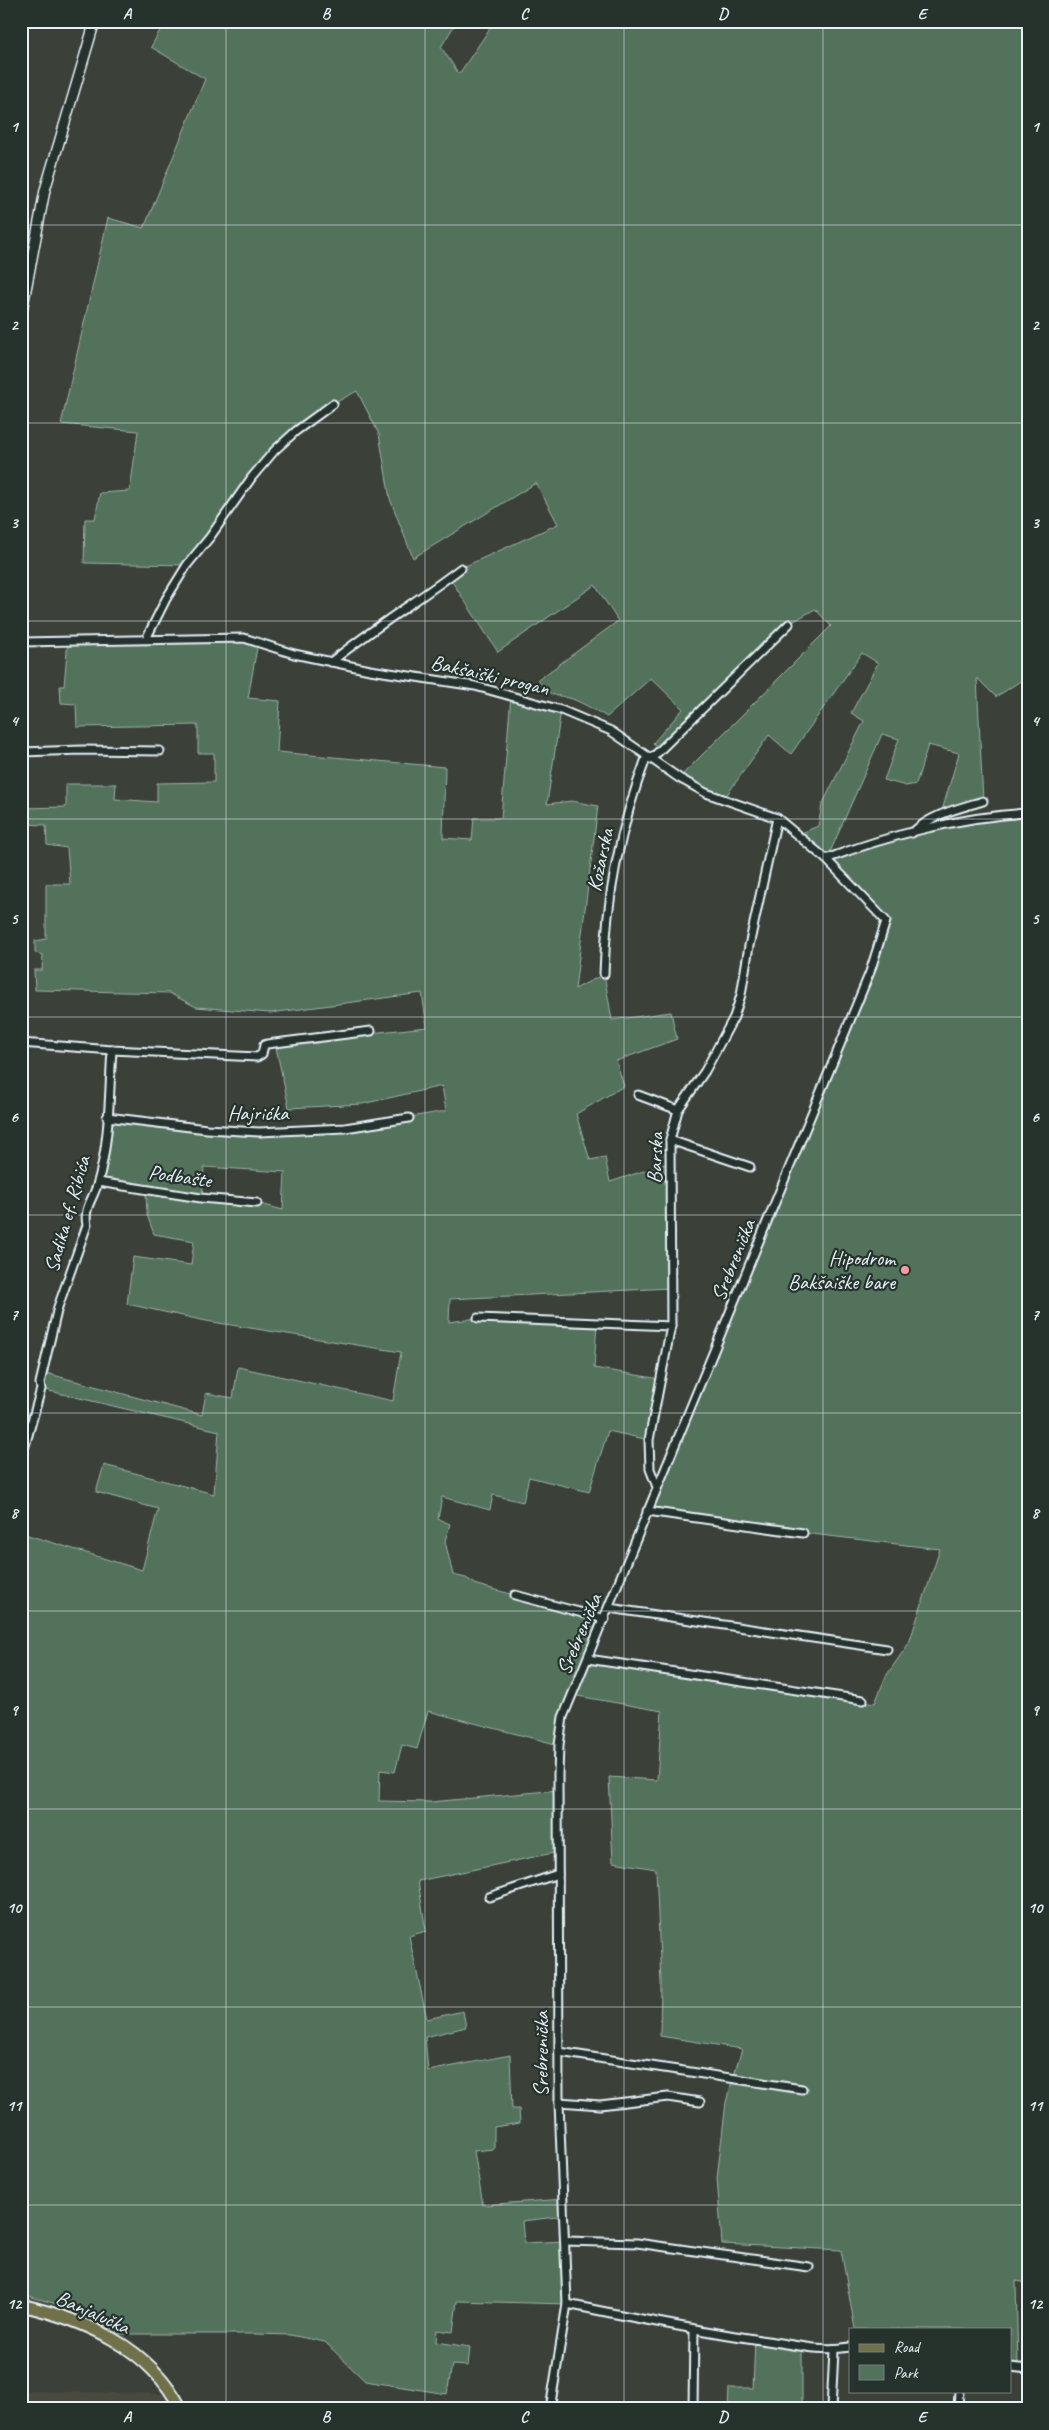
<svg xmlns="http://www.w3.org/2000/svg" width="1049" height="2430" font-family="Caveat,sans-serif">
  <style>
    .built { fill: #494a41 }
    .green { fill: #52725b; stroke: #9db2aa; fill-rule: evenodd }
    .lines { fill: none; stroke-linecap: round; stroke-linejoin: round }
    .minor-casing { stroke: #e8f1f8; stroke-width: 11 }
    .tertiary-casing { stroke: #e8f1f8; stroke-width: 12 }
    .primary-casing { stroke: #e8f1f8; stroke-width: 15 }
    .minor { stroke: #26332d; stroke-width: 7 }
    .tertiary { stroke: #26332d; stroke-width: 9 }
    .primary { stroke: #70704a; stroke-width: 11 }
    .grid { fill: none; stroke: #e8f1f8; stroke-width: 1; stroke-opacity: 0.55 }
    .poi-dot { fill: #ff9aa2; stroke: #26332d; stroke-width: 2 }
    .labels { text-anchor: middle; stroke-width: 4.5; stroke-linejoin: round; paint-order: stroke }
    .street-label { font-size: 21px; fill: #e8f1f8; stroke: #26332d }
    .poi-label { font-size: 21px; fill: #e8f1f8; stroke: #26332d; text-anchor: end }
    .neatline { fill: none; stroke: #e8f1f8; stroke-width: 2 }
    .grid-label { font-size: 16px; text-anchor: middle; font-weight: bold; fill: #e8f1f8 }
  </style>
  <rect width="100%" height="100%" fill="#3b4039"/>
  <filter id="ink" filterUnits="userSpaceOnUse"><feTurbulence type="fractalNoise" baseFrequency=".02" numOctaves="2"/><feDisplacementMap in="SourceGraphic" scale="10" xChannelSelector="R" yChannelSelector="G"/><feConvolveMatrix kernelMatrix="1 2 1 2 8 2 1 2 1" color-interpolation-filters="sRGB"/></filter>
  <g filter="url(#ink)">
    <polygon class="built" points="21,2391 173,2394 181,2409 21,2409"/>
    <g class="green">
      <path d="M165,21H457L441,47L459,74L495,21H1028V676L996,697L977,678L983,801L941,814L959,753L928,745L916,784L906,786L884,780L899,739L882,734L827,859L848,851L981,818L1028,813V2283L1016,2281L1018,2368L1010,2367V2329H855L841,2250L722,2244L717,2178L726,2102L742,2049L660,2036L661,1983L656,1869L613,1862L609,1777L657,1780L662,1711L572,1695L559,1745L428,1711L417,1749L402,1745L395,1772L380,1770L379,1801L431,1802L558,1790V1852L418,1881L426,1931L409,1936L427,2019L463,2011L466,2027L425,2037L428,2071L510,2055L512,2109H519L520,2123L494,2127V2149L474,2151L483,2205L564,2199L565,2216L522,2221L524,2243L565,2241L567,2304L457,2301L453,2332L437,2330L436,2342L470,2347L468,2366L452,2365L447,2394L365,2381L325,2342L290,2335L255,2334H120L95,2319L53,2303L21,2294V1592L24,1584L21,1583V1533L142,1570L158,1509L96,1492L104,1465L214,1494L219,1431L41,1389L42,1372L202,1415L206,1393L233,1398L238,1367L393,1401L401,1352L206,1321L127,1304L133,1257L191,1265L194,1241L154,1234L147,1215L146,1189L98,1182L107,1117L207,1129L345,1128L446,1111L442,1086L362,1104L289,1108L275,1043L427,1027L422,993L270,1013L196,1007L169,993L35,990L34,970H42L43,955L35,953V941L46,939V884H70L67,848L47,845L46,825L21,824V808L66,807V784H116L115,799L157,802V783L214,782V753H198V725L77,727L76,704L61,703L60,686H64L68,640L146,639L258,642L248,698L280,701L277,752L445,767L443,838L472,840L474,818H501L511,695L561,710L547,804L572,801L598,806L575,989L604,974L612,1020L671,1012L677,1039L616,1061L624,1086L576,1114L590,1160L605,1157L610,1182L671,1162V1288L450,1299L449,1322L478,1318L597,1323L594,1368L660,1379L649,1440L608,1431L589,1492L529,1477L523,1502L493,1495L490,1510L442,1497L438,1519L450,1524L445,1541L453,1575L466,1578L477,1585L605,1619L588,1659L875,1703L886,1676L909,1643L940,1549L803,1533L647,1511L811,1115L886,922L799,834L818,826L822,805L864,721L851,713L878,663L862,653L791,754L769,735L724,799L679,778L831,626L815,609L789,624L661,749L653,743L683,709L651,678L607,717C597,711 586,705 575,700C554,692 553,701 538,680L618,621L595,585L498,652L449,577L461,568L558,524L536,483L413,558L390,499L379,434L357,391L333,404L275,450L187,565L84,563L85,519H95L100,493L130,491L138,431L61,424L108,218L144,228L205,79L151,47ZM204,1167L285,1172L283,1210L257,1203L202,1198Z"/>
      <polygon points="755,2339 802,2347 802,2409 728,2409 729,2388 753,2388"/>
    </g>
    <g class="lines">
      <defs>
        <g id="minor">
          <polyline points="146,639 166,599 187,565 210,537 252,477 275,450 296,431 333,404"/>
          <polyline points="21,642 244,638 294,654 370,670 475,686 561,710 611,731 679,778 706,793 777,818 826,859 886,921 870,972 563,1717 559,1745 558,1775 559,2102 567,2304 550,2409"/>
          <path d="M331,662C373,628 419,600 461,568"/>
          <polyline points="21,752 82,750 160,751"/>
          <polyline points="651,759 789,624"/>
          <path d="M912,833C932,814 957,809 983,801"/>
          <path d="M826,859C886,836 964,816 1028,813"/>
          <path d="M604,974C606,899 620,826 647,756"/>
          <path d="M21,1043L112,1050C109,1093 110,1140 98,1182C94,1198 83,1208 87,1225L58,1307L40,1383L41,1389L21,1460"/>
          <polyline points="112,1050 257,1057 262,1054 264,1045 267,1044 371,1031"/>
          <polyline points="638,1095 678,1110"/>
          <polyline points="107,1117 207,1129 259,1132 345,1128 409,1118"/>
          <polyline points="670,1140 750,1167"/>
          <polyline points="98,1182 201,1198 257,1203"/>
          <polyline points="478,1318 671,1326"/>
          <polyline points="657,1487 650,1469 649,1440 671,1326 670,1140 678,1110 705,1071 734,1017 741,995 749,946 777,818"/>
          <polyline points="647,1511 803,1533"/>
          <polyline points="515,1595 605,1619"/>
          <polyline points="609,1608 887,1649"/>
          <polyline points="588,1659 863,1700"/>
          <polyline points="489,1897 558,1874"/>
          <polyline points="559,2052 802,2089"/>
          <polyline points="559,2102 600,2105 668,2097 700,2102"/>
          <polyline points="565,2241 637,2243 809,2267"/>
          <path d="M567,2304C634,2318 700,2331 767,2341C796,2345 821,2352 850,2347"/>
          <polyline points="1010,2367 1028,2369"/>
          <polyline points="693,2409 694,2330"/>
          <polyline points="831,2409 834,2351"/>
          <polyline points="958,2409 959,2391"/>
        </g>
        <polyline id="tertiary" points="21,316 45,190 95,21"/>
        <path id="primary" d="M21,2305C85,2320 150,2347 181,2409"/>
      </defs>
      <use href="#minor" class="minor-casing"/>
      <use href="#tertiary" class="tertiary-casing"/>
      <use href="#primary" class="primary-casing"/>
      <use href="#minor" class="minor"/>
      <use href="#tertiary" class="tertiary"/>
      <use href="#primary" class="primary"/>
    </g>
  </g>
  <path class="grid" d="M226,21V2409M425,21V2409M624,21V2409M823,21V2409M21,225H1028M21,423H1028M21,621H1028M21,819H1028M21,1017H1028M21,1215H1028M21,1413H1028M21,1611H1028M21,1809H1028M21,2007H1028M21,2205H1028"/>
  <circle class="poi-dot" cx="905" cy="1270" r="5"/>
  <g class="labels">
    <g class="street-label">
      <text transform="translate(490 675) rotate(13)" y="7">Bakšaiški progan</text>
      <text transform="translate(600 860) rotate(-78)" y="7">Kožarska</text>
      <text x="258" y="1120">Hajrićka</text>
      <text transform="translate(655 1158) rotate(-88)" y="7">Barska</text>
      <text transform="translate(180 1176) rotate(8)" y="7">Podbašte</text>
      <text transform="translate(67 1214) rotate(-74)" y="7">Sadika ef. Ribića</text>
      <text transform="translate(733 1260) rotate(-68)" y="7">Srebrenička</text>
      <text transform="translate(579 1634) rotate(-67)" y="7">Srebrenička</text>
      <text transform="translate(541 2054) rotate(-90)" y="7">Srebrenička</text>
      <text transform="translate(93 2312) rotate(24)" y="7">Banjalučka</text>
    </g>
    <g class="poi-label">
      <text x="895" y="1265">Hipodrom<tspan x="895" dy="24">Bakšaiške bare</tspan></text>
    </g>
  </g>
  <rect width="1049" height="2430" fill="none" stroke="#26332d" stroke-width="55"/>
  <rect x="849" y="2328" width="162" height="65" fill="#26332d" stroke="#747f7e"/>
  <rect x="859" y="2344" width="25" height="8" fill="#70704a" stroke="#747f7e"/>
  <text x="894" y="2352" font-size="15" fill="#e8f1f8">Road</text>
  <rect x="859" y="2365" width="25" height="15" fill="#52725b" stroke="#747f7e"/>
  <text x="894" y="2378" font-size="15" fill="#e8f1f8">Park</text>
  <rect x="28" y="28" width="994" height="2374" class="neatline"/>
  <g class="grid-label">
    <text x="127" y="19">A</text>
    <text x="326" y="19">B</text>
    <text x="524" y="19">C</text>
    <text x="723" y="19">D</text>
    <text x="922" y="19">E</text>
    <text x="14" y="132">1</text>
    <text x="1035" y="132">1</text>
    <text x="14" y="330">2</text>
    <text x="1035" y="330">2</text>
    <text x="14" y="528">3</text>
    <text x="1035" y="528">3</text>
    <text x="14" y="726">4</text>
    <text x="1035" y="726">4</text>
    <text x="14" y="924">5</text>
    <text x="1035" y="924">5</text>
    <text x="14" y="1122">6</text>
    <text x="1035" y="1122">6</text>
    <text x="14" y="1320">7</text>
    <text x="1035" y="1320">7</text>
    <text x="14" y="1518">8</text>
    <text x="1035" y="1518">8</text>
    <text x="14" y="1715">9</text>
    <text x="1035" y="1715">9</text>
    <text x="14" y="1913">10</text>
    <text x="1035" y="1913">10</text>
    <text x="14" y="2111">11</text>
    <text x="1035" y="2111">11</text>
    <text x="14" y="2309">12</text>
    <text x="1035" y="2309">12</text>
    <text x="127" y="2422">A</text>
    <text x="326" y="2422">B</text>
    <text x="524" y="2422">C</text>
    <text x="723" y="2422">D</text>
    <text x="922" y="2422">E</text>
  </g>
</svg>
